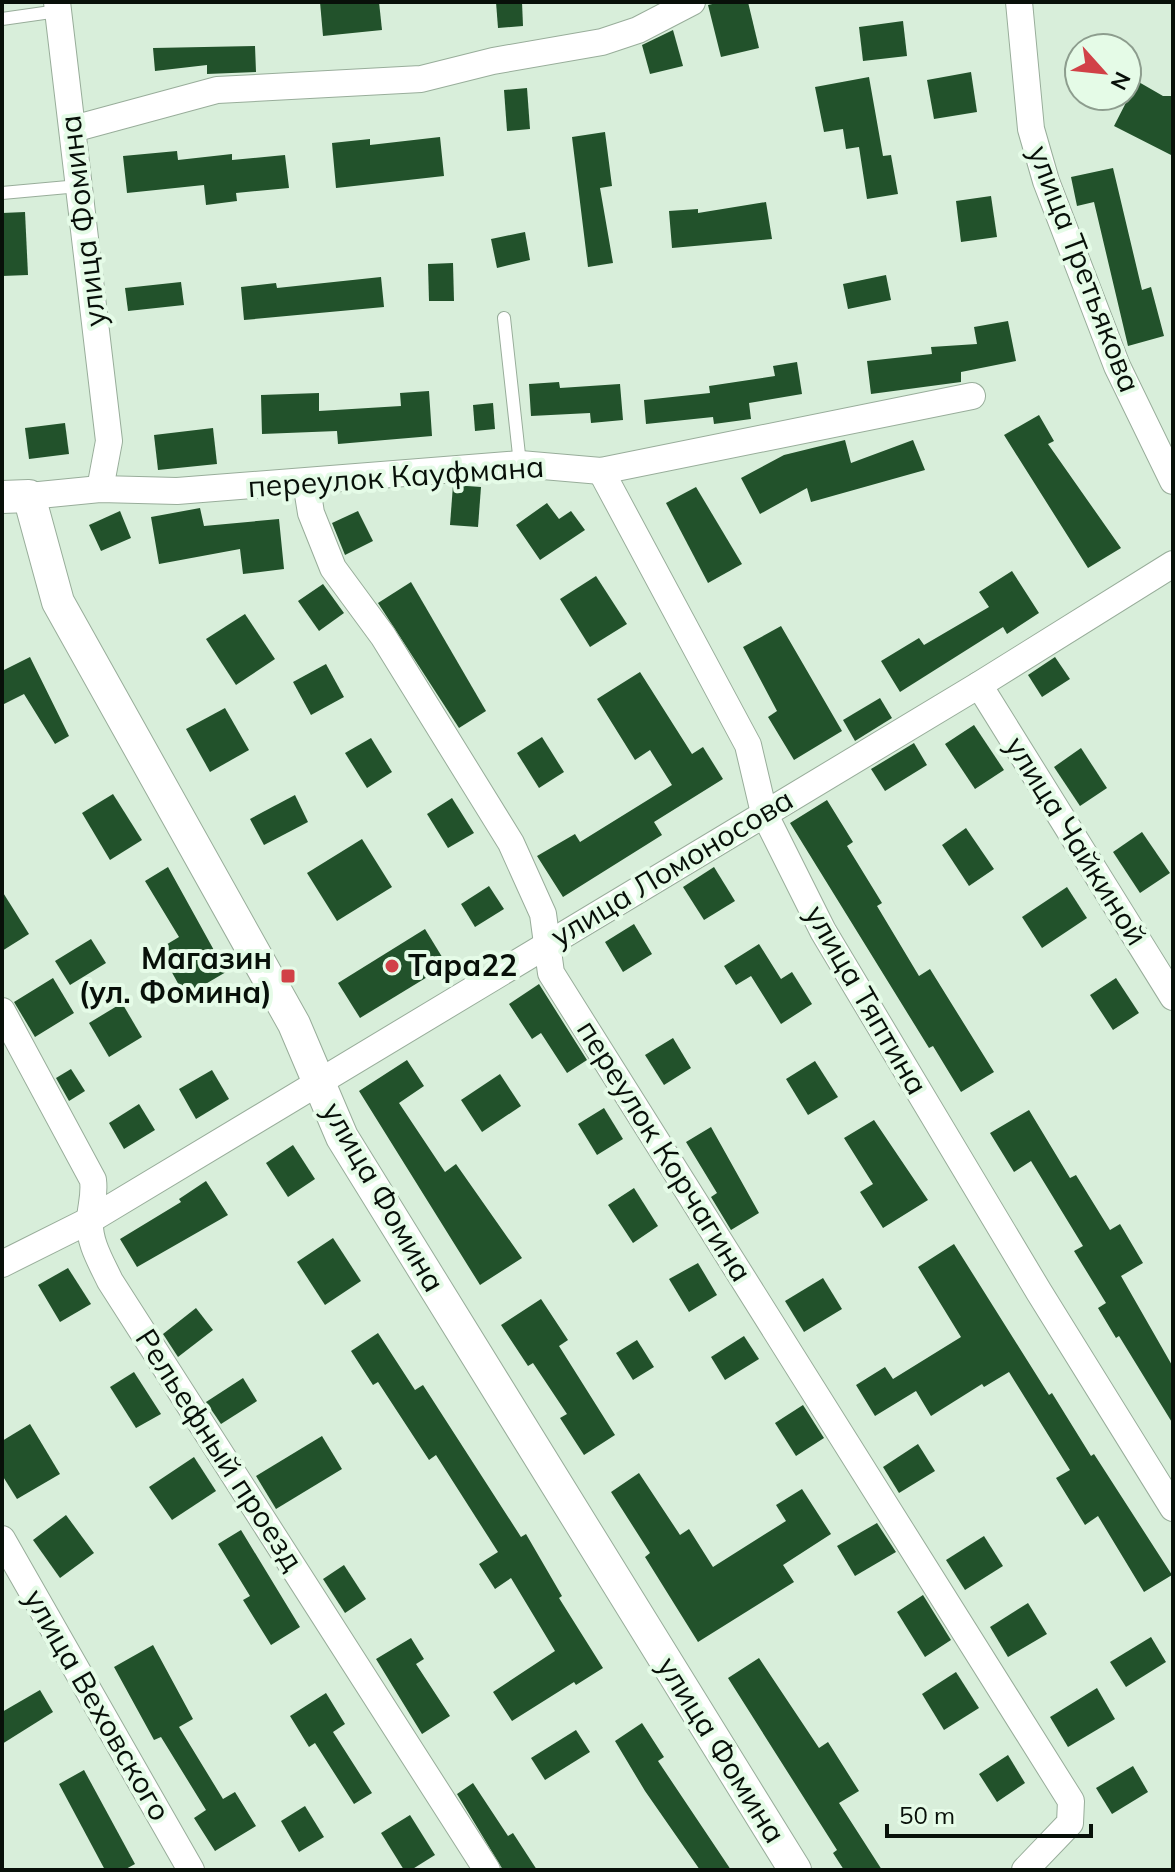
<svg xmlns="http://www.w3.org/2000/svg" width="1175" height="1872" font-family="Mulish,sans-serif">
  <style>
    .building { fill: #22522b }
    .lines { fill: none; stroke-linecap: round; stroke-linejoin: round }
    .service-casing { stroke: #98ad9a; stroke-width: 14 }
    .minor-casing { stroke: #98ad9a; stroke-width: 28 }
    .tertiary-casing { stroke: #98ad9a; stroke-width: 34 }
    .service { stroke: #fff; stroke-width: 12 }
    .minor { stroke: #fff; stroke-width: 26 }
    .tertiary { stroke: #fff; stroke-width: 32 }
    .poi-dot { fill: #d14147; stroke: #e5fbe7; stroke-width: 3 }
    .labels { text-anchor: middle; stroke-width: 8; stroke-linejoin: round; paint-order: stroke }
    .street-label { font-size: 30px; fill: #081009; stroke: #e5fbe7 }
    .poi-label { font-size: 30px; font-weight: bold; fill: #081009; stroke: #e5fbe7; text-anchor: end }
  </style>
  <rect width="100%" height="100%" fill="#d8eeda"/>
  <g class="building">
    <polygon points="320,2 379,2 382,30 323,36"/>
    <polygon points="496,2 522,2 523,26 498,28"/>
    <polygon points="721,2 748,2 759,48 721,57 708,5"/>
    <polygon points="903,21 907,56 863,61 859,27"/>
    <polygon points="673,30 683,66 650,74 642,45"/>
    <polygon points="255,46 256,72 207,74 207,65 155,71 153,48"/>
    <polygon points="971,72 977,112 934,119 927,80"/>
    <polygon points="869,77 883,156 891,155 898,194 867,199 859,147 846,149 843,129 824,132 815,87"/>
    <polygon points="1137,81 1163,96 1173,96 1173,156 1114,126"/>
    <polygon points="527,88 530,129 507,131 504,90"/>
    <polygon points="605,132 612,186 600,188 613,263 588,267 572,137"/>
    <polygon points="440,137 444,176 336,188 332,143 370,139 370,145"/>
    <polygon points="177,151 178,160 232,154 232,160 285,155 289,188 236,193 237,201 206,205 204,185 127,193 123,156"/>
    <polygon points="1113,168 1142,290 1151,287 1164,336 1128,346 1094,202 1077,206 1071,177"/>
    <polygon points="991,196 997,237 961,242 956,201"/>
    <polygon points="766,202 772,239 672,248 669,211 698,209 698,213"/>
    <polygon points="25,212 28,275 2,276 2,213"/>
    <polygon points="525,232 530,260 497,268 491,239"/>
    <polygon points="453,263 454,301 429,301 428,264"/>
    <polygon points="886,275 891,300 848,309 843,284"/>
    <polygon points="381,277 384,307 244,320 241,287 276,283 277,288"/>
    <polygon points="181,282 184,305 128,311 125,288"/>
    <polygon points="1008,321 1016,361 961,372 961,382 871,394 867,361 932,354 931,347 977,344 974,327"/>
    <polygon points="797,362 802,394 749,403 751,419 714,424 713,417 646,424 644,400 710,393 709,386 775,376 773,366"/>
    <polygon points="559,382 560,388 620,384 623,420 591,423 590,413 531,416 529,384"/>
    <polygon points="429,391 432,436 338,444 337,431 262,434 261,395 319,393 319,411 401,406 400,393"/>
    <polygon points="493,403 495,429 475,431 473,405"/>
    <polygon points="1039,415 1054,441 1048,444 1121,548 1088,568 1004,435"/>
    <polygon points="65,423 69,454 29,459 25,428"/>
    <polygon points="213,428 217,464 158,470 154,435"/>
    <polygon points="845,440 851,463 913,440 925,470 811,502 807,488 760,514 741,478 784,455"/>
    <polygon points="453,485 481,487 478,527 450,525"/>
    <polygon points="696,487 742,564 708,583 666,503"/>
    <polygon points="547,503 559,519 571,511 585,530 540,560 516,525"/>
    <polygon points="200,508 204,526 279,519 284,569 243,574 240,549 159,564 151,517"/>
    <polygon points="120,511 131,538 101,551 89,525"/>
    <polygon points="358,511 373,541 345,555 332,523"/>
    <polygon points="1012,571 1039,613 1007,634 1003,627 900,692 881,661 919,638 924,645 989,607 979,592"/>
    <polygon points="596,576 627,624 590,647 560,599"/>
    <polygon points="411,582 486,711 459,728 378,603"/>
    <polygon points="323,584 344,613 319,631 298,601"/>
    <polygon points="245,614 275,659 236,685 206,639"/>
    <polygon points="781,626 842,731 794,760 768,717 777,711 743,647"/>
    <polygon points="30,657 69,736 55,744 24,694 2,705 2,671"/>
    <polygon points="1055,657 1070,679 1042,697 1028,675"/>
    <polygon points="326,664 344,697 311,715 293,682"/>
    <polygon points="640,672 692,754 703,747 723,779 654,822 662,835 563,897 537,856 575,834 580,842 672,785 650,750 635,760 597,699"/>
    <polygon points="880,698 892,718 855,741 843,720"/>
    <polygon points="225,708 249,750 210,772 186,729"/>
    <polygon points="974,725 1004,770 975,789 945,744"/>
    <polygon points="542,737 564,772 539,788 517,753"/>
    <polygon points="371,738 392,772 367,788 345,753"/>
    <polygon points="914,743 927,765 885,791 871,769"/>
    <polygon points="1081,748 1107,788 1080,806 1054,767"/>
    <polygon points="113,794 142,840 110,860 82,813"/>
    <polygon points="295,795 308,822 264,845 250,819"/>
    <polygon points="452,798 474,833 448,848 427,814"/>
    <polygon points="827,800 853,842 847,846 882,903 877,906 919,976 930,969 994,1072 961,1092 933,1046 929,1048 790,823"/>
    <polygon points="966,828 994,869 969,886 942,845"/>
    <polygon points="1142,832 1170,873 1140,893 1113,852"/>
    <polygon points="362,839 392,887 337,921 307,873"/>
    <polygon points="168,867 226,972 185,996 159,949 179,937 145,881"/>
    <polygon points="714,867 735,901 704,920 683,887"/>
    <polygon points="489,886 504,909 475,927 461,904"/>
    <polygon points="1067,887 1087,918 1042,948 1022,917"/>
    <polygon points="2,891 29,934 2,951"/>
    <polygon points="634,924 652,954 623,972 605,942"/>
    <polygon points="425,929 447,965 360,1018 338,983"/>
    <polygon points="91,939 106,963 70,985 55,961"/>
    <polygon points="759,944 781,979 792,972 812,1004 781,1024 751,976 736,985 724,966"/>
    <polygon points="53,978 74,1013 35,1037 14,1002"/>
    <polygon points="1116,978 1139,1013 1113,1030 1090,995"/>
    <polygon points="539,984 587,1060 567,1073 541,1033 532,1039 509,1004"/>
    <polygon points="122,1003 142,1037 109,1057 89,1023"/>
    <polygon points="673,1038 691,1068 664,1085 645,1055"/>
    <polygon points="407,1060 424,1086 399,1103 445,1172 456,1164 522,1258 480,1285 359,1091"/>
    <polygon points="815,1061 838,1097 808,1115 786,1079"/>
    <polygon points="71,1069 85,1091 69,1101 56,1078"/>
    <polygon points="212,1070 229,1099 196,1119 179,1089"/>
    <polygon points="500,1074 521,1106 482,1132 461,1100"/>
    <polygon points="139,1104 155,1130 124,1149 109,1123"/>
    <polygon points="604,1108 623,1139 597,1155 578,1124"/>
    <polygon points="1029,1110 1070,1178 1076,1175 1110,1230 1120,1224 1143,1263 1121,1276 1173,1367 1173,1424 1119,1336 1116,1338 1098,1308 1106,1303 1074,1251 1083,1246 1031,1161 1014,1172 990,1133"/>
    <polygon points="874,1120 928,1200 883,1228 860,1192 873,1184 844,1138"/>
    <polygon points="711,1127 759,1213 731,1230 711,1197 717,1193 686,1142"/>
    <polygon points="293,1145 315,1179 288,1197 266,1163"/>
    <polygon points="206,1181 228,1215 137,1267 120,1239 181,1202 179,1199"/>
    <polygon points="634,1188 658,1226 633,1243 608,1205"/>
    <polygon points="333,1238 361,1281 325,1305 297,1262"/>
    <polygon points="954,1244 1049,1395 1052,1393 1091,1456 1094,1454 1172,1575 1144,1592 1098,1516 1085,1525 1056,1478 1070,1470 1009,1372 984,1387 982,1384 931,1416 916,1391 875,1416 856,1385 885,1367 893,1379 961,1337 918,1267"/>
    <polygon points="698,1263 717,1295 689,1312 669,1279"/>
    <polygon points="68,1268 91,1304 60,1322 38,1285"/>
    <polygon points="823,1278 842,1309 804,1332 785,1301"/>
    <polygon points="541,1299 568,1340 559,1346 615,1435 584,1455 560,1418 567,1414 533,1363 528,1366 501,1325"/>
    <polygon points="196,1308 213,1330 178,1357 163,1334"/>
    <polygon points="378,1333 415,1390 423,1385 521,1537 526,1534 562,1596 559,1598 603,1668 576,1685 574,1682 512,1721 493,1692 555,1651 511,1578 495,1589 479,1564 498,1552 436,1455 429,1460 378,1382 373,1385 351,1351"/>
    <polygon points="744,1336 759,1359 725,1380 711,1357"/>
    <polygon points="637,1340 654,1367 633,1380 616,1353"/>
    <polygon points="134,1372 161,1414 136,1428 110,1387"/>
    <polygon points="243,1378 257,1401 221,1424 206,1402"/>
    <polygon points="803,1405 824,1438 796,1456 775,1423"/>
    <polygon points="30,1424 60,1474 17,1499 2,1475 2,1441"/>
    <polygon points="322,1436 342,1469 276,1509 256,1476"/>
    <polygon points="918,1444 935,1471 899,1493 883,1467"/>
    <polygon points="194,1457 216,1491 172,1520 149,1487"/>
    <polygon points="639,1473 680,1535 689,1529 713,1567 786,1521 776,1505 802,1489 831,1534 783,1565 794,1582 698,1642 645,1557 650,1553 611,1492"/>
    <polygon points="66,1515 94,1553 60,1578 33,1540"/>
    <polygon points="877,1523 896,1552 855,1576 837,1546"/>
    <polygon points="241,1530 300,1627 271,1645 243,1600 250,1596 218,1544"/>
    <polygon points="984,1536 1003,1566 965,1590 946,1560"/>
    <polygon points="344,1565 366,1599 345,1613 323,1579"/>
    <polygon points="923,1595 951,1640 925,1657 897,1612"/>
    <polygon points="1028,1603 1047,1634 1008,1657 990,1627"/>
    <polygon points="1151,1637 1166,1662 1126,1687 1110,1662"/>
    <polygon points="411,1638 424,1659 416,1664 450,1716 422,1734 376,1659"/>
    <polygon points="153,1645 193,1719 179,1727 223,1799 235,1792 256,1826 215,1851 194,1818 206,1810 161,1737 154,1740 114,1667"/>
    <polygon points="759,1658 819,1748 828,1742 859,1791 839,1803 882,1870 844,1870 833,1853 837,1850 728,1678"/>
    <polygon points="956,1672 979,1708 944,1730 922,1694"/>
    <polygon points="1097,1688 1115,1719 1068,1747 1050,1717"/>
    <polygon points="40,1690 53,1712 2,1744 2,1712"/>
    <polygon points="326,1693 345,1724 333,1732 372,1793 354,1804 315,1743 309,1747 290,1716"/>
    <polygon points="642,1723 664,1757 658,1761 731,1870 700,1870 645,1791 615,1741"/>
    <polygon points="576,1730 590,1752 545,1780 531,1758"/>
    <polygon points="1008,1755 1025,1783 997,1802 979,1774"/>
    <polygon points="1133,1766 1148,1792 1112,1814 1096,1788"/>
    <polygon points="84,1770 135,1864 124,1870 105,1870 59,1784"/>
    <polygon points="473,1783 508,1836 513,1833 537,1870 503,1870 457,1794"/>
    <polygon points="305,1806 324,1837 299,1852 281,1821"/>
    <polygon points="410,1815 435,1855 411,1870 404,1870 381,1833"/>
  </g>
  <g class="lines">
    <defs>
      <g id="service">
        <polyline points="2,19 58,11"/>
        <polyline points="2,193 79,186"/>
        <polyline points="504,318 520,464"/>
      </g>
      <g id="minor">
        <polyline points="57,2 109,441 100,489"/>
        <polyline points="1019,2 1031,129 1046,181 1117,366 1173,481"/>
        <polyline points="73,129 217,90 421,79 493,61 602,42 638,30 692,2"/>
        <polyline points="601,471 748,745 764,813 823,931 1039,1292 1173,1508"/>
        <polyline points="306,482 311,513 333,568 383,636 511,843 543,914 551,973 1071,1801 1070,1823 1025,1870"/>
        <polyline points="29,496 100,489 177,491 520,464 601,471 972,396"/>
        <polyline points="979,685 1173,997"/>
        <path d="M2,1011L93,1180C95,1195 91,1205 90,1219C88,1241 101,1262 110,1281L487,1870"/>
        <polyline points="2,1264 90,1220 979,685 1173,564"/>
        <polyline points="2,1539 191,1870"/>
      </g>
      <polyline id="tertiary" points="2,497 29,496 58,602 294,1024 342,1137 795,1870"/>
    </defs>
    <use href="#service" class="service-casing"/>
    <use href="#minor" class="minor-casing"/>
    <use href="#tertiary" class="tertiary-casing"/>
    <use href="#service" class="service"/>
    <use href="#minor" class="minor"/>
    <use href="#tertiary" class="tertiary"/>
  </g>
  <g class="poi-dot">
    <circle cx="392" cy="966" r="8"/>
    <rect x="280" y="968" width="16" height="16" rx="4"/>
  </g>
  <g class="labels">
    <g class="street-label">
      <text transform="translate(83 221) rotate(-97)" y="10">улица Фомина</text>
      <text transform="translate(1084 269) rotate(69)" y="10">улица Третьякова</text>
      <text transform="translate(396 477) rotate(-4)" y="10">переулок Кауфмана</text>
      <text transform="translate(1076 841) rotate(58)" y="10">улица Чайкиной</text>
      <text transform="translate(672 868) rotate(-31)" y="10">улица Ломоносова</text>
      <text transform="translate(866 1000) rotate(60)" y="10">улица Тяптина</text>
      <text transform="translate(664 1151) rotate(58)" y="10">переулок Корчагина</text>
      <text transform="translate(383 1197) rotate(60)" y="10">улица Фомина</text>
      <text transform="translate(219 1450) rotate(57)" y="10">Рельефный проезд</text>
      <text transform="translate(97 1705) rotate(60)" y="10">улица Веховского</text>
      <text transform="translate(721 1750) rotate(58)" y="10">улица Фомина</text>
    </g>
    <g class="poi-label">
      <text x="272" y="969">Магазин<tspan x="272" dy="34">(ул. Фомина)</tspan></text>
      <text x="408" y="976" text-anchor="start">Тара22</text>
    </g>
  </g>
  <rect width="1175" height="1872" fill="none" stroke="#081009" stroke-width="8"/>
  <g transform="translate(1103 72) rotate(117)"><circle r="38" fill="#e5fbe7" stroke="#8d9d8e" stroke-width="2"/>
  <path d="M0-6L14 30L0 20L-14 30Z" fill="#d14147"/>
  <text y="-12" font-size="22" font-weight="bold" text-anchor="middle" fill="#081009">N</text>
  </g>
  <path d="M887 1824v12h204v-12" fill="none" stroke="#081009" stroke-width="4"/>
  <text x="899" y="1824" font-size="24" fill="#081009" stroke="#e5fbe7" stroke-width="6" paint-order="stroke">50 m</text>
</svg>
